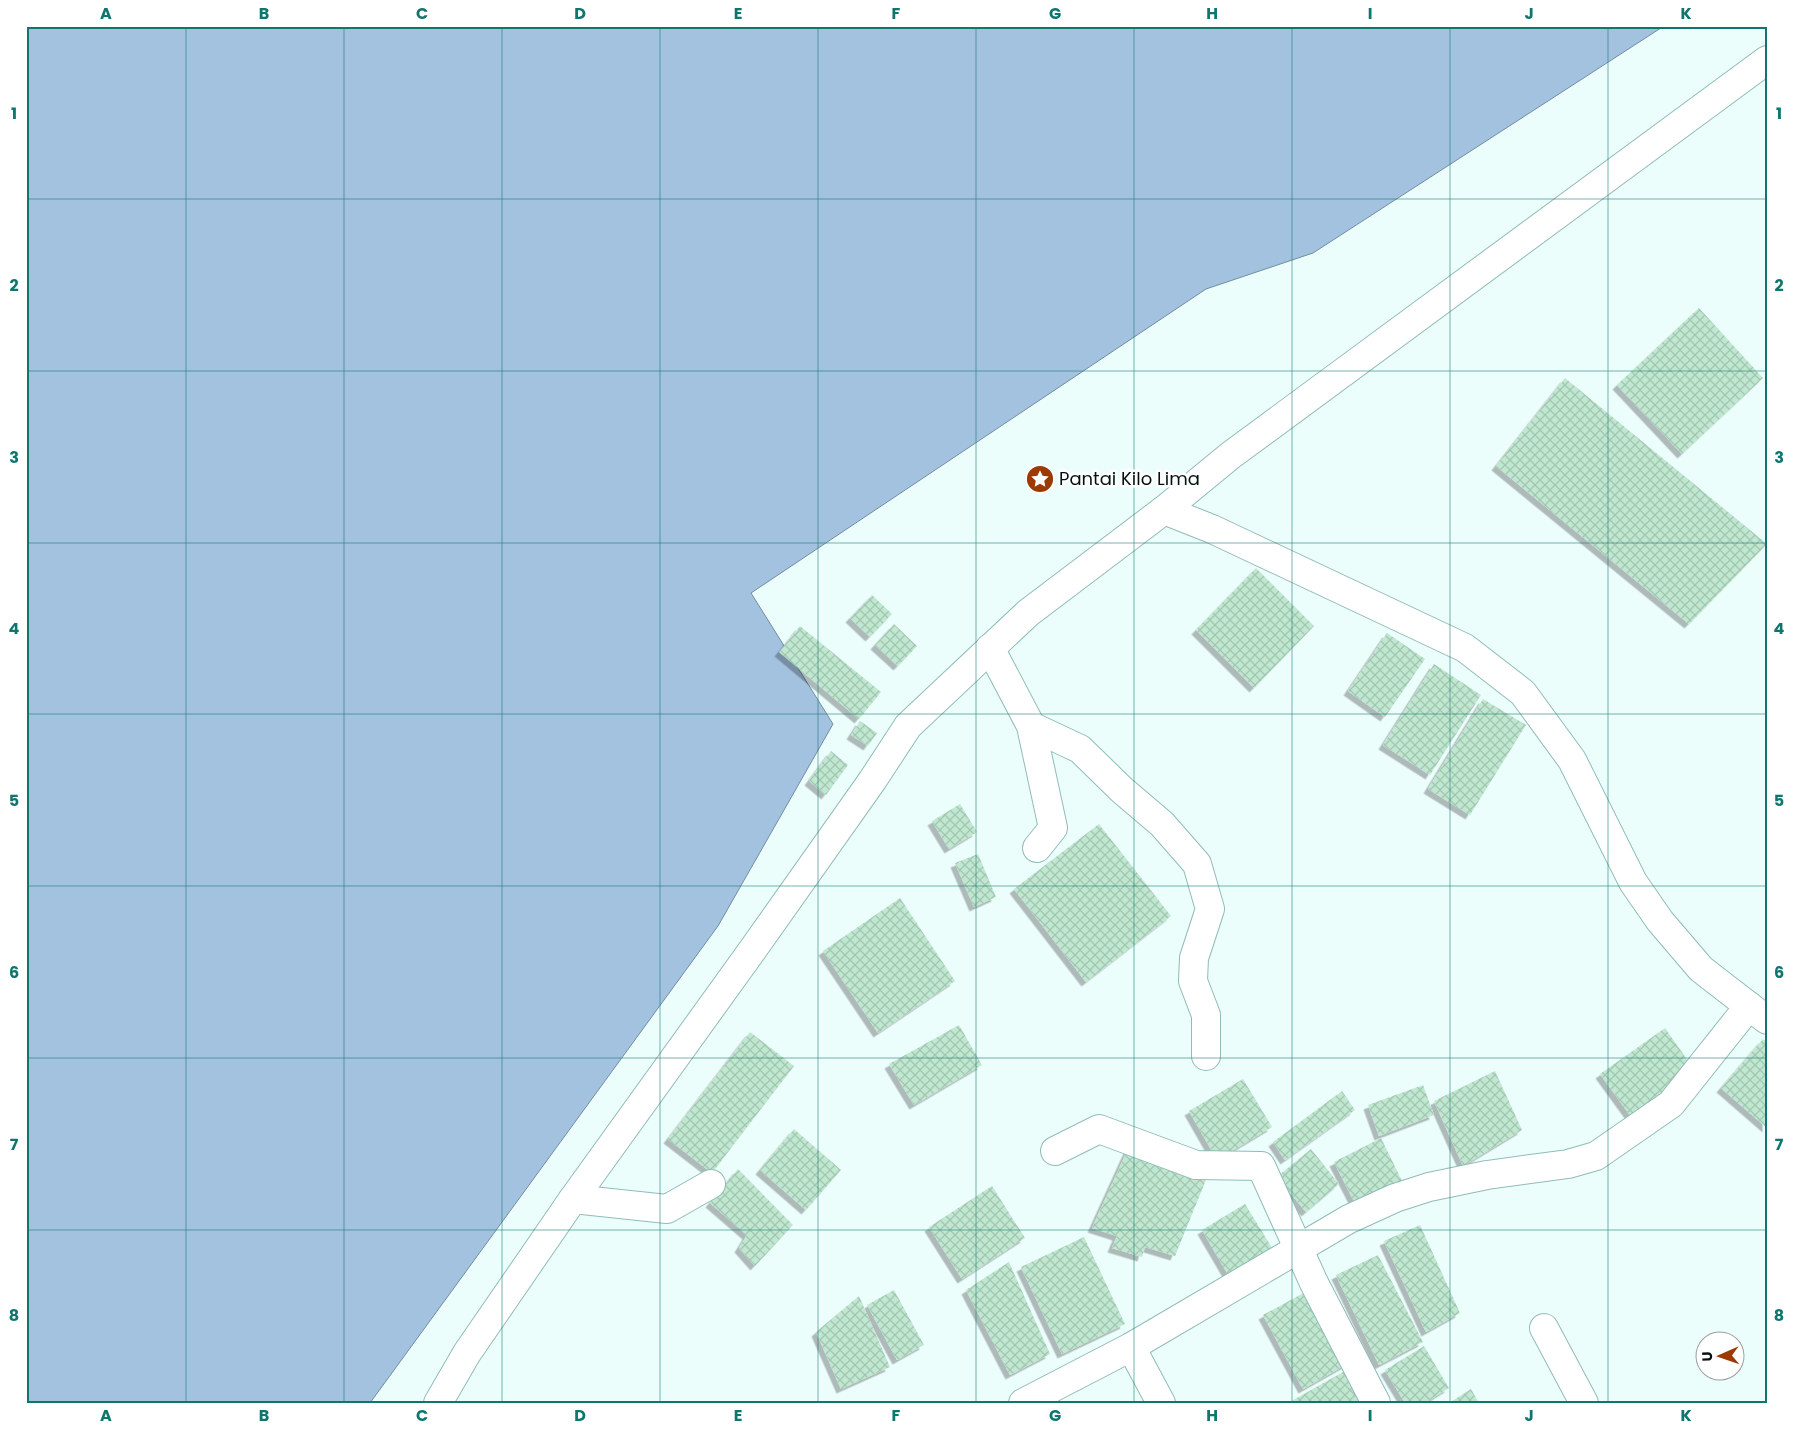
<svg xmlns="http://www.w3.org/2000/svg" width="1793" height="1429" font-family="Poppins,sans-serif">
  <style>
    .water { fill: #a2c2df; stroke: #728da1 }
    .building { fill: url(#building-cross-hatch); filter: url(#shadow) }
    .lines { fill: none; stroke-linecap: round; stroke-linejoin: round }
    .minor-casing { stroke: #90bcb7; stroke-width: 30 }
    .highway-casing { stroke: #90bcb7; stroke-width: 30 }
    .minor { stroke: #fff; stroke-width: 28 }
    .highway { stroke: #fff; stroke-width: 28 }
    .grid { fill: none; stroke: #0f766e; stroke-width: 1; stroke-opacity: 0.55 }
    .labels { text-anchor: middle; stroke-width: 5; stroke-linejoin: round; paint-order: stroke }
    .poi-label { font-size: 18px; fill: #031211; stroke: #fff; text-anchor: start }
    .neatline { fill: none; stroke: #0f766e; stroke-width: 2 }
    .grid-label { font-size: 16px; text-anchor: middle; font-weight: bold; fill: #0f766e }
  </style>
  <defs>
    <pattern id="building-cross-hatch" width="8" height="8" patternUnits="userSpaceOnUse" patternTransform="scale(1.25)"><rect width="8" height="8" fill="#c0e8d0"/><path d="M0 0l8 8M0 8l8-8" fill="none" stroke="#a3c6b2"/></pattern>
    <filter id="shadow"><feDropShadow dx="-4.5" dy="4.5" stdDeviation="0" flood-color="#0004"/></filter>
  </defs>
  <rect width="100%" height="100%" fill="#ecfefc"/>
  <polygon class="water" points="26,26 1664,26 1313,253 1206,289 751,593 833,724 718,926 370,1403 26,1403"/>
  <g class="building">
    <polygon points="1699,308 1763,378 1682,454 1617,385"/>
    <polygon points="1565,378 1767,544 1689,624 1496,466"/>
    <polygon points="1256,568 1314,626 1254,688 1196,630"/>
    <polygon points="872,595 892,614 870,637 850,618"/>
    <polygon points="894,624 917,646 898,666 875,645"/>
    <polygon points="800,626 881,692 859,719 779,652"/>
    <polygon points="1387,633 1425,659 1385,717 1348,691"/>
    <polygon points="1434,664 1481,695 1430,775 1383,745"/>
    <polygon points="1483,699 1526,725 1470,815 1428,789"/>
    <polygon points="860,721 877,733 868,746 851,735"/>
    <polygon points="831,751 848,765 826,795 809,781"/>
    <polygon points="960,804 977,832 949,849 932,821"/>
    <polygon points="1099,824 1171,916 1086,982 1014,889"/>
    <polygon points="978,854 996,897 974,907 955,863"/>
    <polygon points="900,898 955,981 878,1033 823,951"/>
    <polygon points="959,1025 982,1065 914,1105 889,1064"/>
    <polygon points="1665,1028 1696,1072 1632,1118 1600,1074"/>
    <polygon points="750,1032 794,1066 712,1173 668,1139"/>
    <polygon points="1763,1039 1767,1042 1767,1128 1721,1088"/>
    <polygon points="1495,1071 1522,1130 1463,1166 1434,1101"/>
    <polygon points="1243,1079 1272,1127 1217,1160 1189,1111"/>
    <polygon points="1423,1085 1434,1115 1379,1136 1368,1105"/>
    <polygon points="1342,1091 1355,1110 1285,1160 1273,1142"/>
    <polygon points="794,1129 841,1170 806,1210 760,1170"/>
    <polygon points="1381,1138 1404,1185 1358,1209 1334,1162"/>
    <polygon points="1128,1149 1208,1175 1175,1256 1145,1247 1142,1257 1112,1248 1117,1236 1092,1228"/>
    <polygon points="1311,1149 1339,1184 1306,1212 1277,1177"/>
    <polygon points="738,1169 793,1225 755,1266 739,1248 747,1235 710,1203"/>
    <polygon points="992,1186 1025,1238 962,1279 929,1227"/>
    <polygon points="1245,1204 1274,1251 1230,1278 1202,1230"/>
    <polygon points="1420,1225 1460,1313 1426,1332 1384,1241"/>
    <polygon points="1084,1237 1125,1324 1062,1354 1021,1267"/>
    <polygon points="1378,1255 1423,1342 1379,1365 1336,1275"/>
    <polygon points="1009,1262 1050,1354 1010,1375 966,1290"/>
    <polygon points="894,1290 924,1345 897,1360 867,1305"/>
    <polygon points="1309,1290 1349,1363 1303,1389 1263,1315"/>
    <polygon points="859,1296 890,1367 841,1389 816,1332"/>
    <polygon points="1424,1346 1449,1388 1425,1403 1405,1403 1385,1370"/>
    <polygon points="1350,1368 1369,1403 1288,1403"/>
    <polygon points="1471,1389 1479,1403 1449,1403"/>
  </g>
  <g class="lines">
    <defs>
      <g id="minor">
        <polyline points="1164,510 1212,529 1465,648 1523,693 1572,760 1633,882 1660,921 1701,969 1767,1020"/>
        <polyline points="990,648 1031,726 1053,828 1037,848"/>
        <polyline points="1031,726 1080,749 1122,790 1162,824 1197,864 1210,909 1194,958 1193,981 1206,1015 1206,1056"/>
        <polyline points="1055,1151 1099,1129 1196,1165 1261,1166 1314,1283 1376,1403"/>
        <polyline points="573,1199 667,1209 711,1184"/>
        <polyline points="1544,1328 1584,1403"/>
        <polyline points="1131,1347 1161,1403"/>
        <polyline points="1023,1403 1131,1347 1349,1219 1395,1198 1429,1187 1487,1175 1568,1164 1596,1156 1671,1104 1749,1006"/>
      </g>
      <polyline id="highway" points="438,1403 467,1353 573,1199 751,952 872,781 908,726 1028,613 1164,510 1231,455 1767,60"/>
    </defs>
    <use href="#minor" class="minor-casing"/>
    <use href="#highway" class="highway-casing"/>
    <use href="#minor" class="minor"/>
    <use href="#highway" class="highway"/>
  </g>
  <path class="grid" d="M186,26V1403M344,26V1403M502,26V1403M660,26V1403M818,26V1403M976,26V1403M1134,26V1403M1292,26V1403M1450,26V1403M1608,26V1403M26,199H1767M26,371H1767M26,543H1767M26,714H1767M26,886H1767M26,1058H1767M26,1230H1767"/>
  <defs>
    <symbol id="sight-disc" viewBox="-11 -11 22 22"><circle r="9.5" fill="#9d3902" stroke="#fff"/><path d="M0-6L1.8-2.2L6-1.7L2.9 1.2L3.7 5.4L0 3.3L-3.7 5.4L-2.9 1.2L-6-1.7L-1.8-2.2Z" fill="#fff"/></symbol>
  </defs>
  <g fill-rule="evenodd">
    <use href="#sight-disc" x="1024" y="463" width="32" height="32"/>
  </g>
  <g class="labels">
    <g class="poi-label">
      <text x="1059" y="485">Pantai Kilo Lima</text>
    </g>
  </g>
  <rect width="1793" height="1429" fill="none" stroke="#ffffff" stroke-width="55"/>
  <g transform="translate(1720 1356) rotate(268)"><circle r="24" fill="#ffffff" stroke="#9aa0a0"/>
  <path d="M0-4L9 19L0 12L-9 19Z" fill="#9d3902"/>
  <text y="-8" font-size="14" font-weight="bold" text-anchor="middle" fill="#031211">U</text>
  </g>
  <rect x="28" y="28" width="1738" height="1374" class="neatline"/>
  <g class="grid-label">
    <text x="106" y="19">A</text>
    <text x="264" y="19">B</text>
    <text x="422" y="19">C</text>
    <text x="580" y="19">D</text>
    <text x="738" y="19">E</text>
    <text x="896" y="19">F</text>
    <text x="1055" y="19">G</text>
    <text x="1212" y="19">H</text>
    <text x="1370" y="19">I</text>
    <text x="1529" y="19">J</text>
    <text x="1686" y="19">K</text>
    <text x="14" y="119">1</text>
    <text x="1779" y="119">1</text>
    <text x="14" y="291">2</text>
    <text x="1779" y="291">2</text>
    <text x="14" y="463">3</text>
    <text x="1779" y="463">3</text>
    <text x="14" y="634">4</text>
    <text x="1779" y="634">4</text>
    <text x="14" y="806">5</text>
    <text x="1779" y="806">5</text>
    <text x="14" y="978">6</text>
    <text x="1779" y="978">6</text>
    <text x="14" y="1150">7</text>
    <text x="1779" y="1150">7</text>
    <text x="14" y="1321">8</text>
    <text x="1779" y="1321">8</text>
    <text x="106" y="1421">A</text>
    <text x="264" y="1421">B</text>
    <text x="422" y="1421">C</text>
    <text x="580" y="1421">D</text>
    <text x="738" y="1421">E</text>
    <text x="896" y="1421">F</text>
    <text x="1055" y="1421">G</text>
    <text x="1212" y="1421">H</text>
    <text x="1370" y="1421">I</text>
    <text x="1529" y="1421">J</text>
    <text x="1686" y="1421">K</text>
  </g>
</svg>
